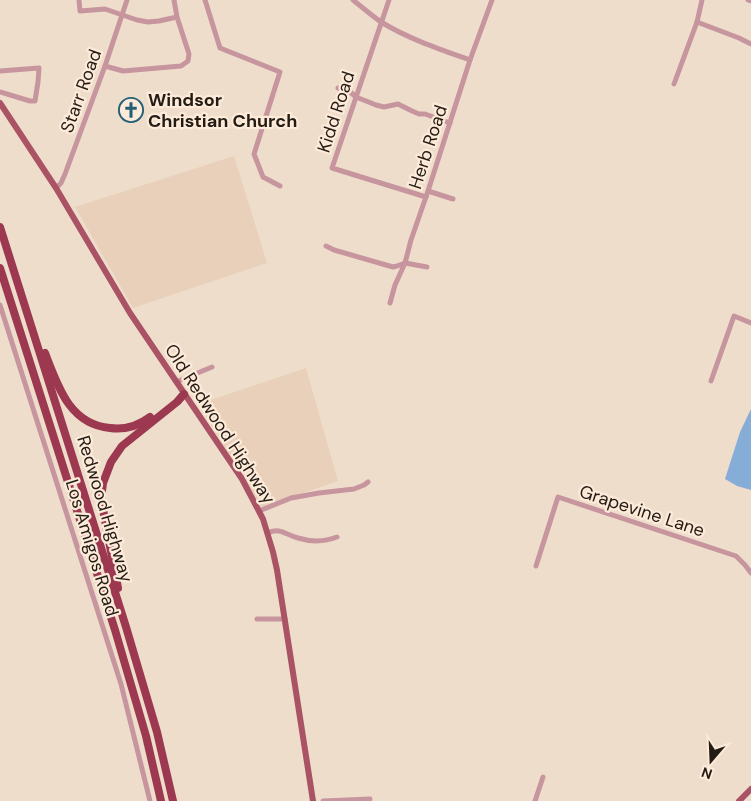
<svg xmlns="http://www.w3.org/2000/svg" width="751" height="801" font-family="'DM Sans',sans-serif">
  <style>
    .built { fill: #e8d0ba }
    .water { fill: #86add7 }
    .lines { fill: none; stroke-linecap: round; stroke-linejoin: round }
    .minor { stroke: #c7959d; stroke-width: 5 }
    .major { stroke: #a95364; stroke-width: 6 }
    .highway { stroke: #9c3850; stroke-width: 8 }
    .labels { text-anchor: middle; stroke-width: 4.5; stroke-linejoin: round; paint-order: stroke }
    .street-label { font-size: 18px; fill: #221c15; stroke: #fdead9 }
    .poi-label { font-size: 18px; font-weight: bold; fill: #221c15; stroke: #fdead9; text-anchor: start }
  </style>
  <rect width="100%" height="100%" fill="#efddcc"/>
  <g class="built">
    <polygon points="234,156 267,263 133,308 75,207"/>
    <polygon points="306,368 338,481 260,508 199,404"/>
  </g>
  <polygon class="water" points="751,409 751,490 737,486 725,479 740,432"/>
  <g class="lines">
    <g class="minor">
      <polyline points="79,0 80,11 105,9 137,20 148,22 159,21 177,17"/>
      <polyline points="205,0 220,48 280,72 254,154 263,177 280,186"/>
      <path d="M353,0C362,7 371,15 381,22C409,39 439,49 470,60"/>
      <polyline points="389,0 332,168 426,197"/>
      <polyline points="748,0 751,1"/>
      <polyline points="697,22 739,38 751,44"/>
      <polyline points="105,66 123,71 181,66 188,61 189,54 177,17 174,0"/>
      <polyline points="0,71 39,68 38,82 35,101 30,101 0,92"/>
      <polyline points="674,84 697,22 702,0"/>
      <polyline points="338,88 349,91 356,97 376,105 384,107 398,104 412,111 419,114 425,114 450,123"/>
      <polyline points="56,188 61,183 65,174 105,66 127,0"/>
      <polyline points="428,191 453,199"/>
      <polyline points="326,246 334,250 393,267 397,266 405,263 427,267"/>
      <polyline points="390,303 395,285 405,263 411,240 428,191 470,60 492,0"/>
      <polyline points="0,305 121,684 150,801"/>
      <polyline points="711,381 734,316 751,323"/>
      <polyline points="176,382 212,367"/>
      <polyline points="259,511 291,498 319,493 354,489 364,485 368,482"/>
      <path d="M268,533C280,527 286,535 298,538C311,542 324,542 337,537"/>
      <polyline points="536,566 558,497 736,556 745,565 751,573"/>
      <polyline points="257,619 285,619"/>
      <polyline points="323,801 370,799"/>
      <polyline points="535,801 543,777"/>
    </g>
    <g class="major">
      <polyline points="0,103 56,188 130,313 242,479 263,519 273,552 277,570 313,801"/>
      <polyline points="739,801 751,789"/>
    </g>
    <g class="highway">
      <polyline points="0,227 126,627 157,732 173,801"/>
      <polyline points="0,268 115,630 146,736 161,801"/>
      <path d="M45,353C58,386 69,424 110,428C124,430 138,426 150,417"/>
      <polyline points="118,588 101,499 103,483 111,462 122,446 177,402 184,394"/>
    </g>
  </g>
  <defs>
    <symbol id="church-ring" viewBox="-11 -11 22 22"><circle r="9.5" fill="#fdead9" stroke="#235f77" stroke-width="1.5"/><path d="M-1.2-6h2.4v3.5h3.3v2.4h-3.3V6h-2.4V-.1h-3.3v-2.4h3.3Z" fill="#235f77"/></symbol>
  </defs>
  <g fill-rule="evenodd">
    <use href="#church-ring" x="117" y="96" width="28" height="28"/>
  </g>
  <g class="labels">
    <g class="street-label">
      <text transform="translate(81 91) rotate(-70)" y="6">Starr Road</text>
      <text transform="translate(336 112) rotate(-72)" y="6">Kidd Road</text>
      <text transform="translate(428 147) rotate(-72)" y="6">Herb Road</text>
      <text transform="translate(220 424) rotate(57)" y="6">Old Redwood Highway</text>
      <text transform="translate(105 509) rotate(73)" y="6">Redwood Highway</text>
      <text transform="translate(642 511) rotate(18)" y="6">Grapevine Lane</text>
      <text transform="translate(92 548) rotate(73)" y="6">Los Amigos Road</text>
    </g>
    <g class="poi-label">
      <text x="148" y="106">Windsor<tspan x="148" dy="21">Christian Church</tspan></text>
    </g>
  </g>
  <g transform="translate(711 761) rotate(199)" stroke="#fdead9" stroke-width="4" paint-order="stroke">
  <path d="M0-4L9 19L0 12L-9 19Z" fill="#221c15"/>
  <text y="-8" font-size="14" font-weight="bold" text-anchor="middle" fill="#221c15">N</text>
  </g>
</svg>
